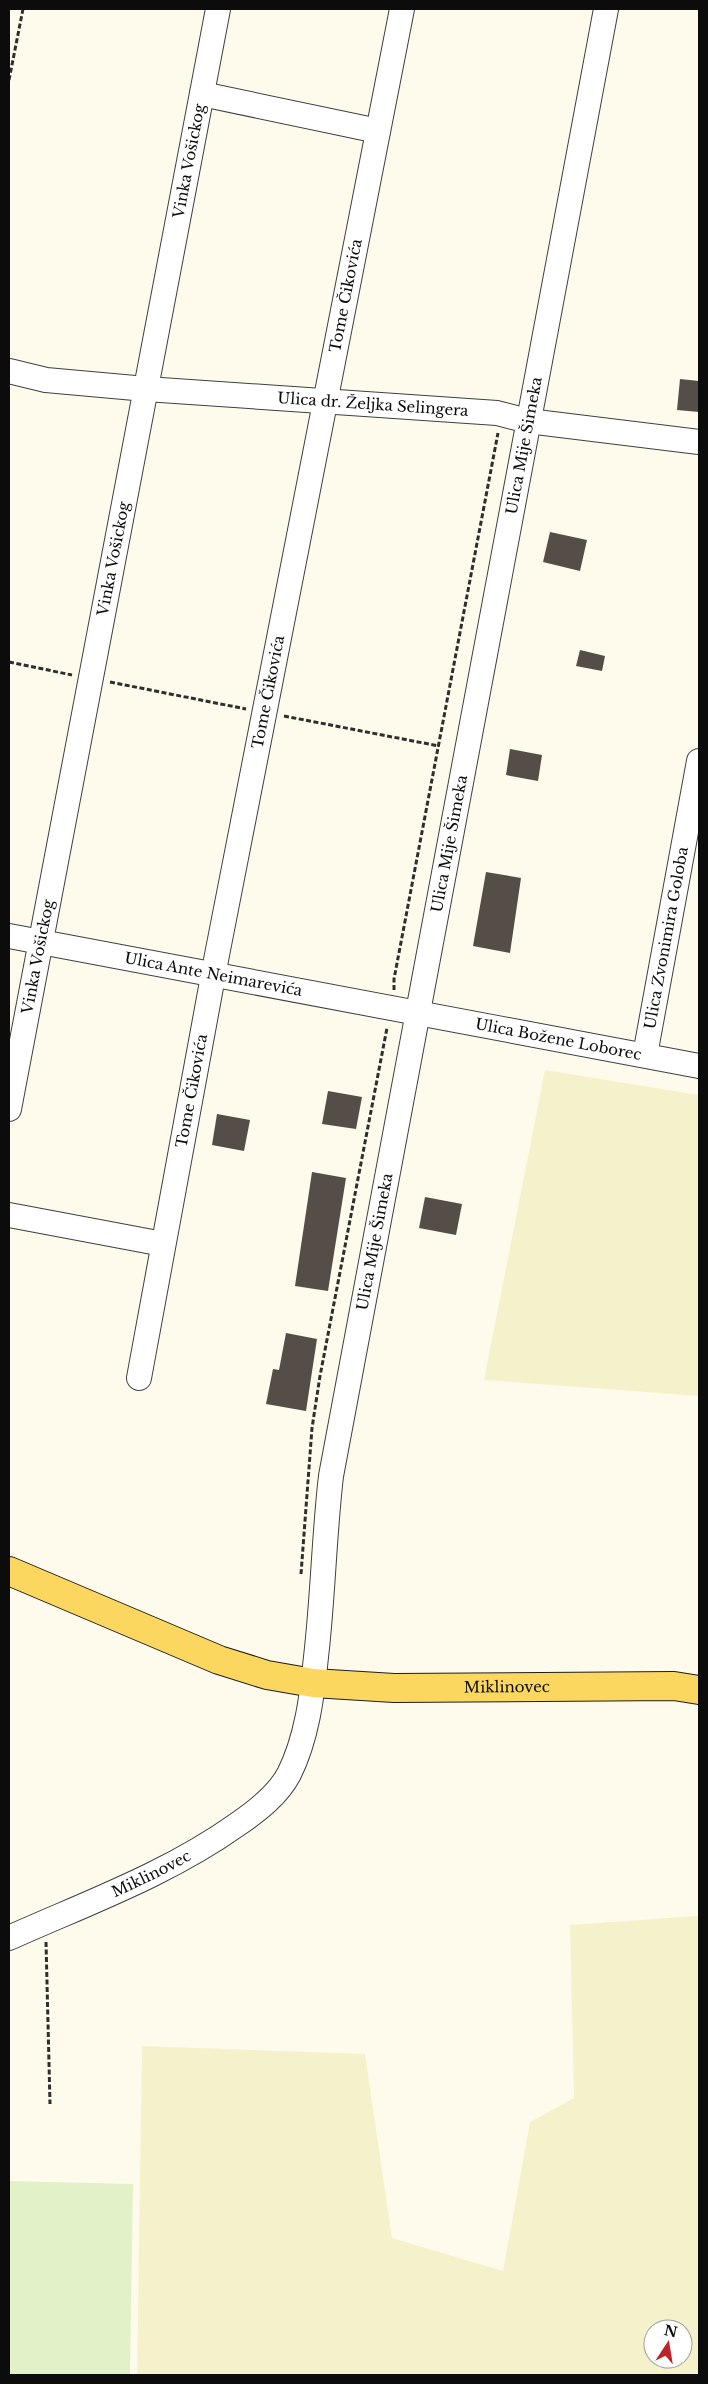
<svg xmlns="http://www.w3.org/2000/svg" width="708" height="2384" font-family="'Libre Baskerville',serif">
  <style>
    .farmland { fill: #f5f2cb; fill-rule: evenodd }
    .pitch { fill: #e2f1c7 }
    .building { fill: #554d48 }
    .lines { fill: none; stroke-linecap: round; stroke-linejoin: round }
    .minor-casing { stroke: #3f3f3f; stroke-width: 26 }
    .major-casing { stroke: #1d1d1d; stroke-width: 30 }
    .path { stroke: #2e2e2e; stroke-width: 3; stroke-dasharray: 5 2.5; stroke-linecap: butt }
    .minor { stroke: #fff; stroke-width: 24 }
    .major { stroke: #fbd75f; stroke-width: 28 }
    .labels { text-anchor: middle; stroke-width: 5; stroke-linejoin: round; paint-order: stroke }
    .street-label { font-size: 15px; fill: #0c0c0c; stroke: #fff }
  </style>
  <rect width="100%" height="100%" fill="#fffbec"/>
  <g class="farmland">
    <polygon points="545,1070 699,1095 699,1396 484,1380"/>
    <path d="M696,1916L699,1917V2375H137L142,2046L365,2054L392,2238L503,2271L530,2122L574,2098L570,1925ZM653,2329H683V2359H653Z"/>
  </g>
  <polygon class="pitch" points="9,2181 133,2184 130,2375 9,2375"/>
  <g class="building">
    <polygon points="680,379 699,381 699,412 677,410"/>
    <polygon points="550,532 587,540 580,571 543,562"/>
    <polygon points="580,650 605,656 602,671 576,666"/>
    <polygon points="510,749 542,755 538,781 506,775"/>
    <polygon points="486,872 521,878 510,953 473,946"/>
    <polygon points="328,1091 362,1097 356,1129 322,1124"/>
    <polygon points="217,1114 250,1120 244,1151 212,1145"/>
    <polygon points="312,1172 346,1178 328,1291 295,1286"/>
    <polygon points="425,1197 462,1204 456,1235 419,1228"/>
    <polygon points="286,1333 317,1339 306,1411 266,1404 273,1369 279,1370"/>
  </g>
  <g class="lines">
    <defs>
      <g id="minor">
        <polyline points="202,94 378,131"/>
        <path id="s1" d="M9,371L46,380L146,389L497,413L528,421L699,442"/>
        <path id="s2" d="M9,936L699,1066"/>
        <path id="s3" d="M645,1055L699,761"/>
        <path id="s4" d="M9,1109L218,9"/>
        <polyline points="9,1215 163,1244"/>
        <path id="s5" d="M139,1378L216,960L402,9"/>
        <path id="s6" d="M9,1938C87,1903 168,1874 238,1824C257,1811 278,1795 289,1774C307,1738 312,1696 316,1657C323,1597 324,1536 331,1476L606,9"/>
      </g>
      <g id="major">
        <path id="s7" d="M9,1571L219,1660L267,1675L313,1683L394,1688L674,1686L699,1690"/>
      </g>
    </defs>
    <use href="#minor" class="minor-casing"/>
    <use href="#major" class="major-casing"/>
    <g class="path">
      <polyline points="9,80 23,9"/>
      <polyline points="9,662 72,675"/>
      <polyline points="110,682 246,709"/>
      <polyline points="284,716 439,746"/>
      <polyline points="394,990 394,979 498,433"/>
      <polyline points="301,1574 312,1428 320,1376 387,1028"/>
      <polyline points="46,1942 50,2104"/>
    </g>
    <use href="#minor" class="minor"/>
    <use href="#major" class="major"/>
  </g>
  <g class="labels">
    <g class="street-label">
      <text dy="5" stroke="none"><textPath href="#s4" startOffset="965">Vinka Vošickog</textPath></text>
      <text dy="5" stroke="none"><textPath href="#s5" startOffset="1102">Tome Čikovića</textPath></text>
      <text dy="5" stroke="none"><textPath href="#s1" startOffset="366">Ulica dr. Željka Selingera</textPath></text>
      <text dy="5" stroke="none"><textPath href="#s6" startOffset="1679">Ulica Mije Šimeka</textPath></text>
      <text dy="5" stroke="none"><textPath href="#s4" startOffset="560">Vinka Vošickog</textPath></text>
      <text dy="5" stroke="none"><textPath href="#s5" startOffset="698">Tome Čikovića</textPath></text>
      <text dy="5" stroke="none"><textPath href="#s6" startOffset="1274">Ulica Mije Šimeka</textPath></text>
      <text dy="5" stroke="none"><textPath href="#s3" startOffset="119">Ulica Zvonimira Goloba</textPath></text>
      <text dy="5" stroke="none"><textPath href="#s4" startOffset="155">Vinka Vošickog</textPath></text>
      <text dy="5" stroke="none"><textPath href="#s2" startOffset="208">Ulica Ante Neimarevića</textPath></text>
      <text dy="5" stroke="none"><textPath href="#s2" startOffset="559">Ulica Božene Loborec</textPath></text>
      <text dy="5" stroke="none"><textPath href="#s5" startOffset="292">Tome Čikovića</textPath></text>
      <text dy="5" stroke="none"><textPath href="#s6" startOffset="869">Ulica Mije Šimeka</textPath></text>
      <text dy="5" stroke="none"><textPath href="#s7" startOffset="519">Miklinovec</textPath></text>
      <text dy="5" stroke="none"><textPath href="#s6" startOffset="156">Miklinovec</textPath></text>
    </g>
  </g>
  <rect width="708" height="2384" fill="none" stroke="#0c0c0c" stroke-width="20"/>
  <g transform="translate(668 2344) rotate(12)"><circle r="24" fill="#ffffff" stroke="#9e9e9e"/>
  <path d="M0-4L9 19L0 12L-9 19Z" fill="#bf2228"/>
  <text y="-8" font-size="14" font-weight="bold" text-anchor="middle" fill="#0c0c0c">N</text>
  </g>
</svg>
